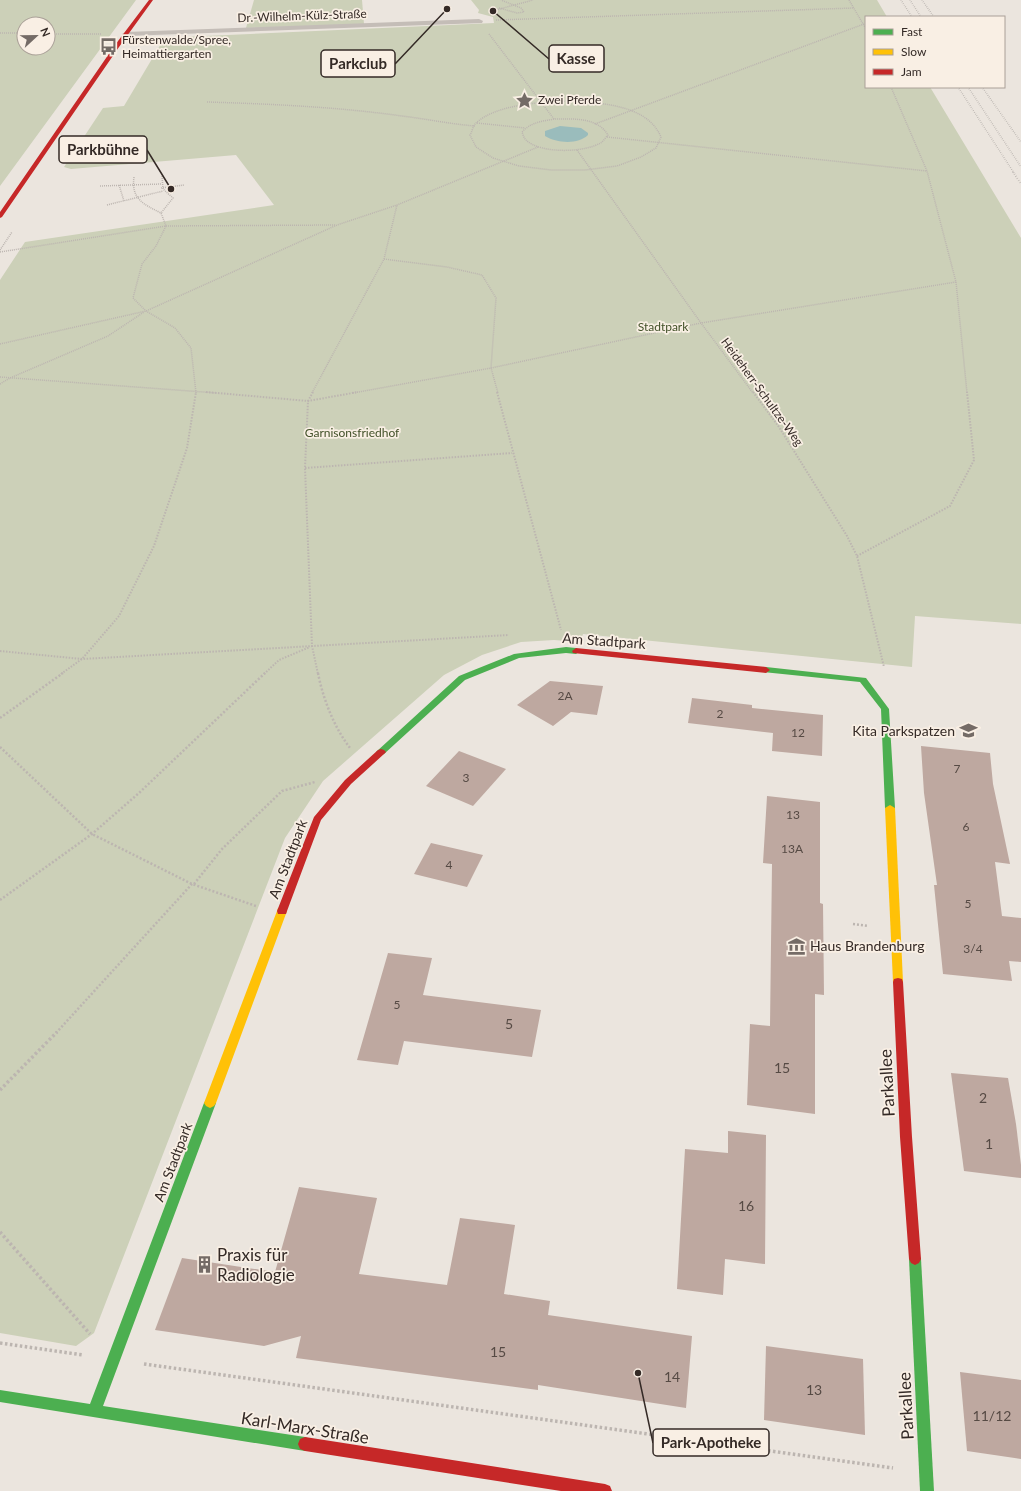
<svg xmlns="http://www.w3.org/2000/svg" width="1021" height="1491" font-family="Lato,sans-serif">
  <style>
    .green { fill: #ccd0b8; fill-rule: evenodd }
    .water { fill: #9abcbc }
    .building { fill: #bea8a0 }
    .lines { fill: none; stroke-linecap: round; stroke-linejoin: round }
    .path-far3 { stroke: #bcb5b0; stroke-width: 1.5; stroke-dasharray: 1 1; stroke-linecap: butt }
    .path-far2 { stroke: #bcb5b0; stroke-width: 2; stroke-dasharray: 1.5 1.5; stroke-linecap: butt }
    .path-far1 { stroke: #bcb5b0; stroke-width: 2.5; stroke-dasharray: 2 2; stroke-linecap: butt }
    .path { stroke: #bcb5b0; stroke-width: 3.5; stroke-dasharray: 2.5 2.5; stroke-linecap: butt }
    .lane { fill: #c4bdb7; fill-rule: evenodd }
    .fast { fill: #4caf50; fill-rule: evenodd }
    .slow { fill: #ffc107; fill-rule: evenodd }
    .jam { fill: #c62828; fill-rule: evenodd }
    .rail-far1 { stroke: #aba6a2; stroke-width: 1.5; stroke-dasharray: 0.5 1.5; stroke-linecap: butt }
    .rail { stroke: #aba6a2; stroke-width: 2; stroke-dasharray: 0.5 2; stroke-linecap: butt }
    .labels { text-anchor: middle; stroke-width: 3.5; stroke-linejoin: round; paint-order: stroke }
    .far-street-label { font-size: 12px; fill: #342a26; stroke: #f9efe4 }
    .far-poi-label { font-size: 12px; fill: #342a26; stroke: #f9efe4; text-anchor: start }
    .far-park-label { font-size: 12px; fill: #43522a; stroke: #f9efe4 }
    .number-label { font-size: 12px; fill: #564a44 }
    .street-label { font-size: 14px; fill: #342a26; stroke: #f9efe4 }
    .poi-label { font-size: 14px; fill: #342a26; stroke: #f9efe4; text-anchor: end }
    .near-number-label { font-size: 14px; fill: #564a44 }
    .near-street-label { font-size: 17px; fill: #342a26; stroke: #f9efe4 }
    .near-poi-label { font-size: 17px; fill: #342a26; stroke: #f9efe4; text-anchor: start }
    .leader { fill: none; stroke: #342a26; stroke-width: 1.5 }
    .callout-dot { fill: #342a26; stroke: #f9efe4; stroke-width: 1.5 }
    .callout { fill: #f9efe4; stroke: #342a26; stroke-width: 1.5 }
    .callout-label { font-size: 15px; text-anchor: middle; font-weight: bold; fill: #342a26 }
  </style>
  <rect width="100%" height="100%" fill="#ebe5de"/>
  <g class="green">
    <path d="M0,0H136L0,186ZM24,24H48V48H24Z"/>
    <polygon points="254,0 362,0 364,24 246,28"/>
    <polygon points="471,0 877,0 887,17 866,17 866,87 930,87 1021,238 1021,624 915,616 912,667 583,634 580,642 554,640 521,642 482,655 444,675 323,781 285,838 94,1333 76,1346 0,1333 0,280 25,242 274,205 236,155 71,169 64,167 103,108 124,106 162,42 155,40 159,38 494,23 493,17 478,13 479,10"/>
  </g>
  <path class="water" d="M560,126L581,128L588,133V135C578,145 556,143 545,136V131Z"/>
  <g class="building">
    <polygon points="550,681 603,686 597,715 571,712 553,726 517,705"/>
    <polygon points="692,698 752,705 752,708 823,715 822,756 772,751 773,733 688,723"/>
    <polygon points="921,746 990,753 993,784 1010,864 995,862 1002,916 1021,918 1021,962 1009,961 1012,981 943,974 934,885 937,885 924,793"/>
    <polygon points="459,751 506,769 473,806 426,786"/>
    <polygon points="767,796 820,802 820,903 823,904 824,995 815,994 815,1114 747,1105 750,1024 770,1026 772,864 763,863"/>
    <polygon points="431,843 483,855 467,887 414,874"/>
    <polygon points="388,953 432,958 423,995 541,1010 532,1057 404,1041 398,1065 357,1060"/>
    <polygon points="951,1073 1008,1078 1016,1124 1021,1165 1021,1178 964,1171"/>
    <polygon points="728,1131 766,1135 765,1264 725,1259 723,1295 677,1289 685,1149 728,1153"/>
    <polygon points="299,1187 377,1198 359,1274 447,1285 460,1218 515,1225 504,1294 550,1301 548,1315 692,1336 686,1408 538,1385 538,1390 296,1358 301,1336 264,1346 155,1330 182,1258 275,1272"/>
    <polygon points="766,1346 863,1359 865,1435 764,1420"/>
    <polygon points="960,1372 1021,1380 1021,1459 967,1451"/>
  </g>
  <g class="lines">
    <g class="path-far3">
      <polyline points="849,0 866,29"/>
      <polyline points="499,8 517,13 524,12 521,8 501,0"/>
      <polyline points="492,11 533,0"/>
      <polyline points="496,20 854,8"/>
      <polyline points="0,33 24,33"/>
      <polyline points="48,34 101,34"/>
      <polyline points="489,34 554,119"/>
      <polyline points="891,87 927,171 956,282 967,393"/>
      <path d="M569,101C600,103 647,104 661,137L656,148L641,157L617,166L585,170H551L519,166L493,158L476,147L470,135C472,132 473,126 475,124C495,104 543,102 569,101Z"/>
      <path d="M207,102C272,104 338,107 402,116C427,119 450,124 475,126"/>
      <path d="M555,119C574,119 597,117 608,135C606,137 604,140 602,142C586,153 540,154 526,140C524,138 523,135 522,132C531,122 543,121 555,119Z"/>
      <polyline points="477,123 525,128"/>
      <polyline points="595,124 864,24"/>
      <polyline points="607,137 927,171"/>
      <polyline points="577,150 701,323 753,393"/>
      <polyline points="162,176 163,189 173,198 161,213 166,226 156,246 142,264 133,298 146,311 175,328 191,348 196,393"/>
      <path d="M134,177C131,199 143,204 161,213"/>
      <polyline points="119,185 124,201"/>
      <polyline points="100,186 161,184"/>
      <polyline points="161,188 184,185"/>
      <polyline points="107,205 163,191"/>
      <polyline points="0,250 12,232"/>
      <polyline points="0,252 166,226 335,225"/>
      <polyline points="384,259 447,267 482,275 496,298 491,368 498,393"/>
      <polyline points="0,344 146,311 337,225 397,205 538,147"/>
      <polyline points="0,377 217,393"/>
      <polyline points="0,384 10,378 108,336 144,312"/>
      <polyline points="312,393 384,259 397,205"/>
      <polyline points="353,393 491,368 701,323 956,282"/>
    </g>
    <g class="path-far2">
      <polyline points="206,392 308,401 358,392"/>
      <polyline points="313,392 308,401 305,468 312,646 318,674"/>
      <polyline points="497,392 561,630"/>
      <polyline points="753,392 779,427 847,536 857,556 884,667"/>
      <polyline points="305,468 512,453"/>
      <polyline points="857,556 950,506 974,460 967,392"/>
      <polyline points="0,651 82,659 509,635"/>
      <polyline points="61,674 82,659 119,616 154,546 187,448 196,392"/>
      <polyline points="264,674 279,660 310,647"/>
    </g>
    <g class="path-far1">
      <path d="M318,673C323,699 334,727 350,748"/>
      <polyline points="0,718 63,673"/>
      <polyline points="0,747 92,834 192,884 256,906"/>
      <polyline points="194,884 222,849 282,791 315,782"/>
      <polyline points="0,900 92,834 139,793 265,673"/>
      <polyline points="853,924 868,926"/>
      <polyline points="56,1033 192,884"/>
    </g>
    <g class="path">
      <polyline points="0,1090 57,1032"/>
      <polyline points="0,1232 90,1334"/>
      <polyline points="0,1343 83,1355"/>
      <polyline points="144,1364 893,1468"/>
    </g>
    <polygon class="lane" points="479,19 483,21 482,23 126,36 122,34 126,32"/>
    <g class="fast">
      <polygon points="566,647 576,648 580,651 576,654 566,653 519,658 465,680 384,754 381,755 376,752 459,676 514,654"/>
      <polygon points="766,667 866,678 889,709 895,808 893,810 890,811 885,808 881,709 860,682 763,672 762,670"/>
      <polygon points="210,1098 214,1100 216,1103 103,1406 305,1437 310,1439 312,1444 310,1449 305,1451 0,1402 0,1390 90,1404 204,1103 206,1100"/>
      <polygon points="915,1253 919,1255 921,1259 934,1491 920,1491 909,1259 911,1255"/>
    </g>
    <g class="slow">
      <polygon points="890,805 895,808 903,982 902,985 898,986 894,985 893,982 885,808"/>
      <polygon points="282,907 286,908 287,911 216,1103 214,1106 210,1108 206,1106 204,1103 277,911 278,908"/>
    </g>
    <g class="jam">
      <polygon points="149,0 153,0 119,47 2,217 0,218 0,212 115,45"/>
      <polygon points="576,648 766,667 770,670 766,673 573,653 572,651"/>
      <polygon points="381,749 384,750 386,752 384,754 351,784 321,820 287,911 286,914 278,914 277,911 314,817 345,780 378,750"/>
      <polygon points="898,978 902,979 903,982 912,1137 921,1259 919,1263 915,1265 911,1263 909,1259 900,1137 893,982 894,979"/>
      <polygon points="305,1437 605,1484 610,1486 612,1491 561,1491 305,1451 300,1449 298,1444 300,1439"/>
    </g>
    <g class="rail-far1">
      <polyline points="901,0 912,17"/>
      <polyline points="910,0 921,17"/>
      <polyline points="922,0 934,17"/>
      <polyline points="958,87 1014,173"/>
      <polyline points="968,87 1021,167"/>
      <polyline points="982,87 1021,142"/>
    </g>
    <polyline class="rail" points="1013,172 1021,184"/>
  </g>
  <defs>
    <symbol id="bus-bare" viewBox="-9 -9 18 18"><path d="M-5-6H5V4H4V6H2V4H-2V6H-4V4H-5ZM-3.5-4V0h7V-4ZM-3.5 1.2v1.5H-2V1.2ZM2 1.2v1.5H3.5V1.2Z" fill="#746b66" stroke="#f9efe4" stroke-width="2.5" paint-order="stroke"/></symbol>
    <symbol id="sight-bare" viewBox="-9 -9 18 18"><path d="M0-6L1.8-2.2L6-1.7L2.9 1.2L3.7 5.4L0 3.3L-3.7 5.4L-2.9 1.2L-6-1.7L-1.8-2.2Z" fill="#746b66" stroke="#f9efe4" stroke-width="2.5" paint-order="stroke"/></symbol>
    <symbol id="school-bare" viewBox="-9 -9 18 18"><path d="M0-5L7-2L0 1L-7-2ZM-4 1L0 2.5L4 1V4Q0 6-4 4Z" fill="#746b66" stroke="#f9efe4" stroke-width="2.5" paint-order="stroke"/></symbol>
    <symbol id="museum-bare" viewBox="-9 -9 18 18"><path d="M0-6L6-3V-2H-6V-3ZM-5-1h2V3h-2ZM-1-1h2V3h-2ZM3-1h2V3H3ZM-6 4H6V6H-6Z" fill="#746b66" stroke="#f9efe4" stroke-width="2.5" paint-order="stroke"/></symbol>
    <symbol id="building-bare" viewBox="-9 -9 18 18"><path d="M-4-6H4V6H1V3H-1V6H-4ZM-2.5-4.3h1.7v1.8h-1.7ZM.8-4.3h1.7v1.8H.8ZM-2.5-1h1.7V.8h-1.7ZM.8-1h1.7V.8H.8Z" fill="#746b66" stroke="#f9efe4" stroke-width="2.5" paint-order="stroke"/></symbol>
  </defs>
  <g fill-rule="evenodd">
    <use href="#bus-bare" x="96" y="34" width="25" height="25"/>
    <use href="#sight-bare" x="512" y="88" width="25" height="25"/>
    <use href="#school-bare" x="956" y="718" width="25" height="25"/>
    <use href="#museum-bare" x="784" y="934" width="25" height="25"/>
    <use href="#building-bare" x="192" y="1252" width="25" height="25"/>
  </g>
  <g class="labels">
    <g class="far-street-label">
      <text transform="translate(302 16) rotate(-2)" y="4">Dr.-Wilhelm-Külz-Straße</text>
      <text transform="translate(762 392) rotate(54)" y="4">Heideherr-Schultze-Weg</text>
    </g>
    <g class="far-poi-label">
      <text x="122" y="44">Fürstenwalde/Spree,<tspan x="122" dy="14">Heimattiergarten</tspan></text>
      <text x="538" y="104">Zwei Pferde</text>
    </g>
    <g class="far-park-label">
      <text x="663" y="331">Stadtpark</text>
      <text x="352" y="437">Garnisonsfriedhof</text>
    </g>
    <g class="number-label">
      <text x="565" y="700">2A</text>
      <text x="720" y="718">2</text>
      <text x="798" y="737">12</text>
      <text x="957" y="773">7</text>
      <text x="466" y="782">3</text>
      <text x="793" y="819">13</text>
      <text x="966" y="831">6</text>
      <text x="792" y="853">13A</text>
      <text x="449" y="869">4</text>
      <text x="968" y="908">5</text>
      <text x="973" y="953">3/4</text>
      <text x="397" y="1009">5</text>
    </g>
    <g class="street-label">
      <text transform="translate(604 641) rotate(4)" y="5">Am Stadtpark</text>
      <text transform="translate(288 859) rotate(-69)" y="5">Am Stadtpark</text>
      <text transform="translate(173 1162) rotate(-69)" y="5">Am Stadtpark</text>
    </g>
    <g class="poi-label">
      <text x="955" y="736">Kita Parkspatzen</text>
      <text x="810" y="951" text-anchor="start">Haus Brandenburg</text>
    </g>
    <g class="near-number-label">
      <text x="509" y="1029">5</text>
      <text x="782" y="1073">15</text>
      <text x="983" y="1103">2</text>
      <text x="989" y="1149">1</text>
      <text x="746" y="1211">16</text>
      <text x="498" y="1357">15</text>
      <text x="672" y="1382">14</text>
      <text x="814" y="1395">13</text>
      <text x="992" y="1421">11/12</text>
    </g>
    <g class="near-street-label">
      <text transform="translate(887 1083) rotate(-93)" y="6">Parkallee</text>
      <text transform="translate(906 1406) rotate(-93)" y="6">Parkallee</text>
      <text transform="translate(305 1428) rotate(9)" y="6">Karl-Marx-Straße</text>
    </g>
    <g class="near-poi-label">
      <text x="217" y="1261">Praxis für<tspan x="217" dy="20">Radiologie</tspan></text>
    </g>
  </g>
  <path class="leader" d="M493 11L549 59M447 9L395 64M171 189L147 150M638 1373L653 1443"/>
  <g class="callout-dot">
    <circle cx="493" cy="11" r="4"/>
    <circle cx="447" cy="9" r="4"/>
    <circle cx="171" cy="189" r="4"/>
    <circle cx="638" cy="1373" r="4"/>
  </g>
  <g class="callout">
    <rect x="549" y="45" width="55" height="27" rx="4"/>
    <rect x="321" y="50" width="74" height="27" rx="4"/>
    <rect x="59" y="136" width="88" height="27" rx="4"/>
    <rect x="653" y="1429" width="116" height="27" rx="4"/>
  </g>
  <g class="callout-label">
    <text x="576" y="64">Kasse</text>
    <text x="358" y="69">Parkclub</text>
    <text x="103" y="155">Parkbühne</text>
    <text x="711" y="1448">Park-Apotheke</text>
  </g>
  <rect x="865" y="16" width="140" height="72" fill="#f9efe4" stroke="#aaa098"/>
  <rect x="873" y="29" width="20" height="6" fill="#4caf50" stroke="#aaa098"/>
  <text x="901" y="36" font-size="12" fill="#342a26">Fast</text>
  <rect x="873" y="49" width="20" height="6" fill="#ffc107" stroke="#aaa098"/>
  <text x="901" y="56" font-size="12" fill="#342a26">Slow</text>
  <rect x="873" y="69" width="20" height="6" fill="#c62828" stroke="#aaa098"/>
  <text x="901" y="76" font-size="12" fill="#342a26">Jam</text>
  <g transform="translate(36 36) rotate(68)"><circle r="19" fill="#f9efe4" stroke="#aaa098"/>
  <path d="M0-3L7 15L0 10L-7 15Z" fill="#746b66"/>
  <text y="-6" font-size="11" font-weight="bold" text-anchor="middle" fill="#342a26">N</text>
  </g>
</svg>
